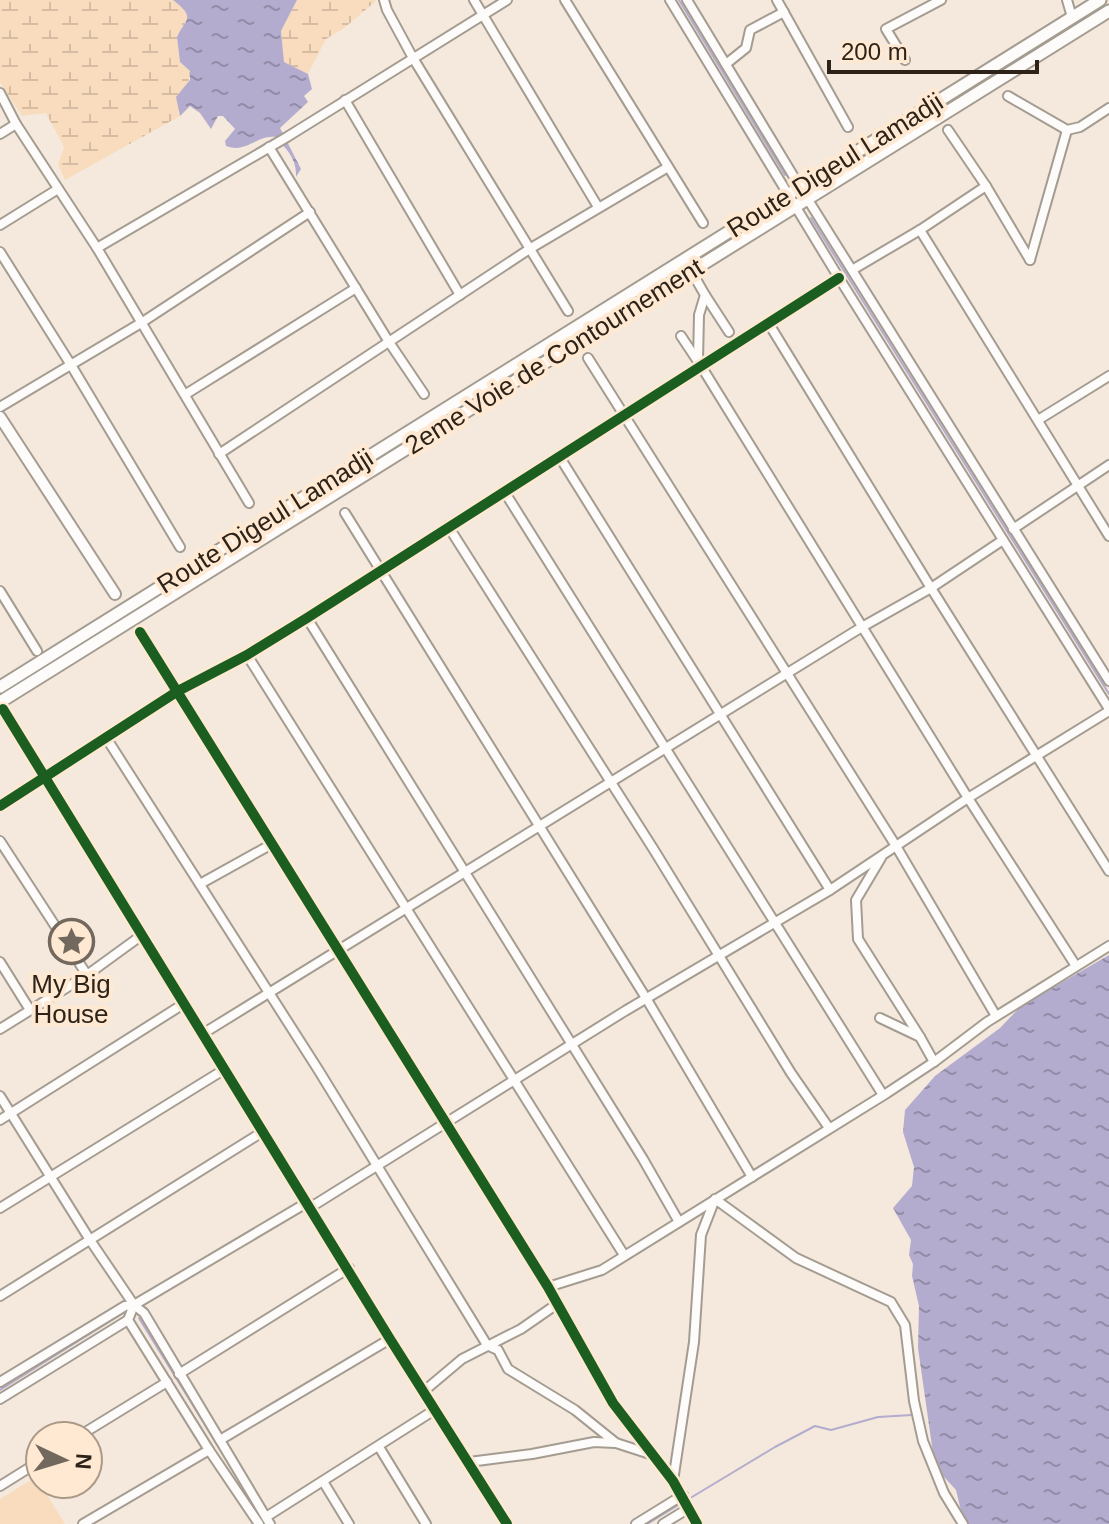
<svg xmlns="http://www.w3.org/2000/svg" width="1109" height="1524" font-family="Helvetica,sans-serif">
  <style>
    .wetland { fill: url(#wetland-marsh) }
    .pitch { fill: #f8dcbd }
    .water { fill: url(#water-ripples) }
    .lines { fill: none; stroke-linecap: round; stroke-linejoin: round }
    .stream { stroke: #b4accf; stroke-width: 2 }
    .minor-casing { stroke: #a59c91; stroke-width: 12 }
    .tertiary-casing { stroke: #a59c91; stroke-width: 14 }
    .secondary-casing { stroke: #a59c91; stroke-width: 15 }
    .minor { stroke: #fdfcfa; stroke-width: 8 }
    .tertiary { stroke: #fdfcfa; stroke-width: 10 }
    .secondary { stroke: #fdfcfa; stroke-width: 11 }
    .cycleway-casing { stroke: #ffe9d2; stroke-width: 15 }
    .cycleway { stroke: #1b5e20; stroke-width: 10 }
    .labels { text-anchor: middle; stroke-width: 8; stroke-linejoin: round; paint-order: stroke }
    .street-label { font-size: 26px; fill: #2d2318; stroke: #ffe9d2 }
    .poi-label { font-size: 26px; fill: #2d2318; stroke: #ffe9d2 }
  </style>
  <defs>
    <pattern id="wetland-marsh" width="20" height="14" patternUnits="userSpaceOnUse" patternTransform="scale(2)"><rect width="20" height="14" fill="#f8dcbd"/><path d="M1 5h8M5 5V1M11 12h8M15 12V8" fill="none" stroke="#d5bca2"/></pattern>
    <pattern id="water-ripples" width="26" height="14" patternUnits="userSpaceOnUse" patternTransform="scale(2)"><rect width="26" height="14" fill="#b4accf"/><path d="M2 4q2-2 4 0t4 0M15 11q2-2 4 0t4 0" fill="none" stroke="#938ca7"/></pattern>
  </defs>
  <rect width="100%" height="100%" fill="#f4e9dc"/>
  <g class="wetland">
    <path d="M0,0H173C197,19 185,18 177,37L180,62L190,71C190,84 181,99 178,113L180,116L65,180L58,164L64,147L46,113L22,116L0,82Z"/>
    <polygon points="297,0 375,0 376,1 343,29 326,39 308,74 284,62 281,31"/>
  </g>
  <polygon class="pitch" points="36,1477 65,1524 0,1524 0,1499"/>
  <g class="water">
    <path d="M173,0H297L281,31L284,62L308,74L312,89L304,96L308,102L280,128L301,169L296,177C297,159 287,150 276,137C257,134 247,154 226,146L225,141L235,129L223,116H218L211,129L200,113L190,106L180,116L176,97L190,80V71L180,62L177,37C185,18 197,19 173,0Z"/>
    <polygon points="1109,955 1109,1524 966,1524 962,1515 956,1490 935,1467 918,1348 919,1306 912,1276 913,1264 909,1255 911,1240 893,1208 912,1186 914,1167 903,1132 905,1110 935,1076 1000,1028 1021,1006"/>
  </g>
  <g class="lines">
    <g class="stream">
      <polyline points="679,0 785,175"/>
      <polyline points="811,218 1109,694"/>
      <polyline points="139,1318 228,1462"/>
      <polyline points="0,1390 123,1313"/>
      <polyline points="692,1497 775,1447 815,1426 831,1430 878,1417 912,1415"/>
      <polyline points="647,1524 680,1504"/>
    </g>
    <defs>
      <g id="minor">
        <polyline points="384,0 387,10 413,58 568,311"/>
        <polyline points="474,0 598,207"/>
        <polyline points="565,0 703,223"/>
        <polyline points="670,0 839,278 1109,709"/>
        <polyline points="687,0 800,187 1109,681"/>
        <polyline points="777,0 848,127"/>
        <polyline points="1067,0 1072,17"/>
        <polyline points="905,60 886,29 941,0"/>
        <polyline points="726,64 746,48 750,30 784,12"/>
        <polyline points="0,93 16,124"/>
        <polyline points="1008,96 1067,130 1080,127 1109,108"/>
        <polyline points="345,100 460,295"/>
        <polyline points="948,130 986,186 1030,260"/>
        <polyline points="0,134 16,124 97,248 249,503"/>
        <polyline points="269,147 389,342 424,394"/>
        <polyline points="0,225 58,189"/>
        <polyline points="920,230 1109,536"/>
        <polyline points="97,248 287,137 507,0"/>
        <polyline points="0,252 71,365 180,547"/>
        <polyline points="1030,260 1067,130"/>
        <polyline points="852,270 920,230 986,186"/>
        <polyline points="697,281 705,295 699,315 698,361 968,798 1076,966"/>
        <polyline points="705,295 729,332"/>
        <polyline points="769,324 931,588 1109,871"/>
        <polyline points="681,336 697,360"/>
        <polyline points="588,358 896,846 996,1016"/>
        <polyline points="186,394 356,288"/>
        <polyline points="0,407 141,323 310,212"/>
        <polyline points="1038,420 1109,376"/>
        <polyline points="219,454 531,248 668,167"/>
        <polyline points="559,456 830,890"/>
        <polyline points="504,491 883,1095"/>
        <polyline points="345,513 646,998 752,1177"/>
        <polyline points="448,526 654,850 791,1073 829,1128"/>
        <polyline points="1013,529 1109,465"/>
        <polyline points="0,591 37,651"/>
        <polyline points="307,618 643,1159 679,1222"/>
        <polyline points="140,632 548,1287 613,1403 673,1481 697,1524"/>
        <polyline points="247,655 624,1255"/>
        <polyline points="3,709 390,1339 507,1524"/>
        <polyline points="107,739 319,1071 487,1345 498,1350 508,1369 575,1410 616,1443 653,1455"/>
        <polyline points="0,806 178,691 247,655 307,618 839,278"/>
        <polyline points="0,841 87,975"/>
        <polyline points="881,858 856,900 858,939 920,1037"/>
        <polyline points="200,884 272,844"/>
        <polyline points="0,962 30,1010"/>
        <polyline points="880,1018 920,1037 934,1062"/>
        <polyline points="0,1029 87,975 142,935"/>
        <polyline points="204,1033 862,627 931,588 1003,540"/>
        <polyline points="0,1096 90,1240 134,1305 128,1320 209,1450 259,1524"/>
        <polyline points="0,1120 185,1003"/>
        <polyline points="311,1207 625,1011 830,890 968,798 1109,711"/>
        <polyline points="0,1208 225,1069"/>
        <polyline points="548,1287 602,1270 887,1093 934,1062 987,1022 1109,946"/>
        <polyline points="0,1296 264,1131"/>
        <polyline points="134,1305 144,1313 270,1524"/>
        <polyline points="179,1374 349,1268"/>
        <polyline points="0,1382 125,1306 134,1305 308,1202"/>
        <polyline points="424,1391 462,1359 521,1329 557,1304"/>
        <polyline points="0,1399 128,1320"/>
        <polyline points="79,1436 167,1382"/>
        <polyline points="220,1440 390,1339"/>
        <polyline points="379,1447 426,1524"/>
        <polyline points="469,1462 532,1454 594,1442 615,1443"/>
        <polyline points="673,1481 694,1342 701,1235 715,1199 796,1258 891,1302 905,1325 914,1401 923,1441 944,1493 963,1524"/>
        <polyline points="324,1483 349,1524"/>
        <polyline points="0,1486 40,1461"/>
        <polyline points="266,1517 436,1409"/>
        <polyline points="83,1524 209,1450"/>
        <polyline points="636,1524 683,1495"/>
        <polyline points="663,1524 689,1508"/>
      </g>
      <polyline id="tertiary" points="0,417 115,594"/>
      <g id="secondary">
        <polyline points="0,687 1100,0"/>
        <polyline points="0,702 1109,11"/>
      </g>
    </defs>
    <use href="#minor" class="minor-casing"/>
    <use href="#tertiary" class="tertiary-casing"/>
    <use href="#secondary" class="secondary-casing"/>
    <use href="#minor" class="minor"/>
    <use href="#tertiary" class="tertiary"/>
    <use href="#secondary" class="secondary"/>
    <defs>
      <g id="cycleway">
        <polyline points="140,632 548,1287 613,1403 673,1481 697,1524"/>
        <polyline points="3,709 390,1339 507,1524"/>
        <polyline points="0,806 178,691 247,655 307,618 839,278"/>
      </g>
    </defs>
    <use href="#cycleway" class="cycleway-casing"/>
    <use href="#cycleway" class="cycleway"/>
  </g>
  <defs>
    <symbol id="sight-ring" viewBox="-11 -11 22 22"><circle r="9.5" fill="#ffe9d2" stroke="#73685d" stroke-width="1.5"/><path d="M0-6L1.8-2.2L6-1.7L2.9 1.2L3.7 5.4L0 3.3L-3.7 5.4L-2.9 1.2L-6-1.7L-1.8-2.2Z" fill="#73685d"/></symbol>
  </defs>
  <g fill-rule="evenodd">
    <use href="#sight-ring" x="46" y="916" width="51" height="51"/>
  </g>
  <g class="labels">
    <g class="street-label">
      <text transform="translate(835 165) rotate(-32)" y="9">Route Digeul Lamadji</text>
      <text transform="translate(554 356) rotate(-32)" y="9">2eme Voie de Contournement</text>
      <text transform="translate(265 521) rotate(-32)" y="9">Route Digeul Lamadji</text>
    </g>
    <g class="poi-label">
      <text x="71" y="993">My Big<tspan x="71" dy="30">House</tspan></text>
    </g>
  </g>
  <g transform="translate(64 1460) rotate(94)"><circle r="38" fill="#ffe9d2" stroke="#ab9a88" stroke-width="2"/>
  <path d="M0-6L14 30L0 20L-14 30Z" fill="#73685d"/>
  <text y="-12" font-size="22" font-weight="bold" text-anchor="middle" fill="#2d2318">N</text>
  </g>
  <path d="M829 60v12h208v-12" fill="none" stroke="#2d2318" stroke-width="4"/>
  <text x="841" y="60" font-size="24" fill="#2d2318" stroke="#ffe9d2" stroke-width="6" paint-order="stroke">200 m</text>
</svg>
